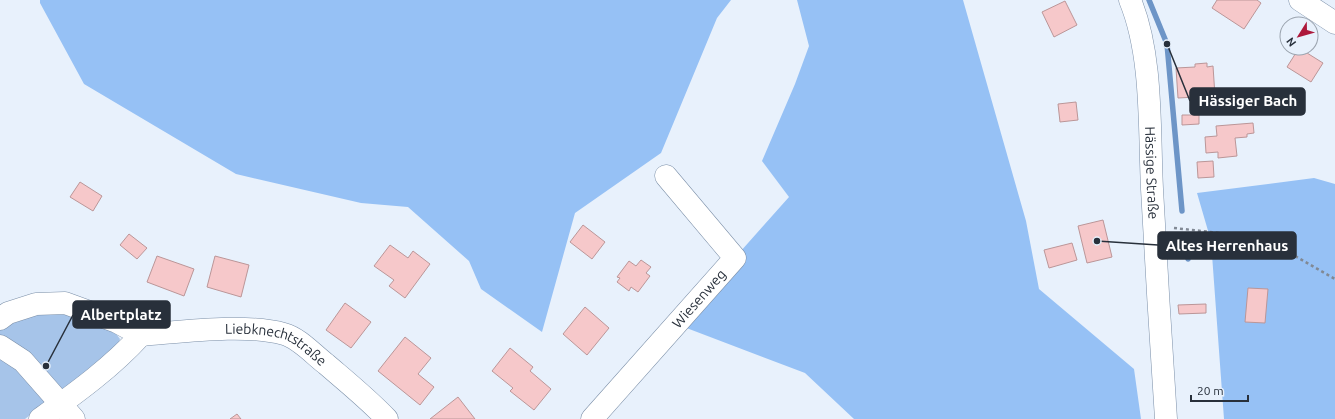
<svg xmlns="http://www.w3.org/2000/svg" width="1335" height="419" font-family="Ubuntu,sans-serif">
  <style>
    .green { fill: #a6c4e9 }
    .forest { fill: #96c1f5 }
    .lines { fill: none; stroke-linecap: round; stroke-linejoin: round }
    .stream { stroke: #6d95c7; stroke-width: 5.5 }
    .building { fill: #f6c8ca; stroke: #bb9698 }
    .minor-casing { stroke: #7b8fa8; stroke-width: 23 }
    .path { stroke: #818994; stroke-width: 2.5; stroke-dasharray: 3 3; stroke-linecap: butt }
    .minor { stroke: #fff; stroke-width: 22 }
    .labels { text-anchor: middle; stroke-width: 3; stroke-linejoin: round; paint-order: stroke }
    .street-label { font-size: 14px; fill: #28303b; stroke: #e8f1fc }
    .leader { fill: none; stroke: #28303b; stroke-width: 1.5 }
    .callout-dot { fill: #28303b; stroke: #e8f1fc; stroke-width: 1.5 }
    .callout { fill: #28303b; stroke: #28303b; stroke-width: 1.5 }
    .callout-label { font-size: 15px; text-anchor: middle; font-weight: bold; fill: #fff }
  </style>
  <rect width="100%" height="100%" fill="#e8f1fc"/>
  <polygon class="green" points="37,310 62,312 114,331 120,339 117,347 25,419 0,419 0,330 8,323"/>
  <g class="forest">
    <polygon points="40,0 731,0 717,18 661,153 575,213 542,332 481,289 469,261 408,207 361,203 236,174 84,84 40,3"/>
    <polygon points="797,0 963,0 1026,221 1039,289 1134,369 1141,419 854,419 805,373 676,324 789,197 762,161 795,84 809,46"/>
    <polygon points="1314,178 1335,184 1335,419 1224,419 1211,241 1197,193"/>
  </g>
  <g class="lines">
    <g class="stream">
      <polyline points="1149,0 1167,44 1182,211"/>
      <polyline points="1186,242 1188,259"/>
    </g>
  </g>
  <g class="building">
    <polygon points="1217,0 1257,0 1261,3 1244,29 1212,8"/>
    <polygon points="1065,1 1077,25 1054,37 1042,12"/>
    <polygon points="1299,48 1323,63 1311,82 1287,67"/>
    <polygon points="1207,63 1207,67 1213,66 1215,96 1178,98 1176,68 1195,67 1195,64"/>
    <polygon points="1076,102 1078,120 1060,122 1058,104"/>
    <polygon points="1182,115 1199,115 1199,124 1182,125"/>
    <polygon points="1253,123 1254,133 1247,134 1247,137 1235,138 1237,156 1218,158 1218,152 1206,153 1205,137 1217,136 1216,126"/>
    <polygon points="1213,161 1214,177 1198,178 1197,162"/>
    <polygon points="80,182 102,196 93,211 70,197"/>
    <polygon points="1103,220 1112,257 1087,263 1078,226"/>
    <polygon points="583,225 605,242 592,259 570,242"/>
    <polygon points="129,234 147,248 137,259 120,245"/>
    <polygon points="1072,243 1077,260 1049,268 1044,250"/>
    <polygon points="390,245 408,258 413,251 430,264 405,298 389,286 394,280 374,266"/>
    <polygon points="157,256 194,269 184,296 147,282"/>
    <polygon points="215,256 249,265 241,297 207,287"/>
    <polygon points="641,260 651,267 646,273 650,276 638,292 631,287 629,291 617,282 620,278 617,277 629,261 636,266"/>
    <polygon points="1248,288 1268,289 1265,323 1245,322"/>
    <polygon points="345,303 371,322 351,348 326,330"/>
    <polygon points="1206,304 1206,313 1179,314 1178,305"/>
    <polygon points="585,307 609,328 587,355 563,334"/>
    <polygon points="405,337 431,358 418,374 434,387 420,405 378,371"/>
    <polygon points="510,348 533,367 530,371 551,389 534,410 510,391 513,388 492,371"/>
    <polygon points="458,397 475,419 430,419"/>
    <polygon points="237,414 241,419 230,419"/>
  </g>
  <g class="lines">
    <defs>
      <g id="minor">
        <path id="s1" d="M1130,0C1153,56 1149,128 1152,189C1156,266 1161,342 1166,419"/>
        <polyline points="1300,0 1335,23"/>
        <polyline points="0,319 8,313 36,304 65,303 117,322 141,335"/>
        <path id="s2" d="M141,335C182,332 245,323 284,334C299,338 313,354 326,364C347,382 368,399 387,419"/>
        <polyline points="0,346 23,361 74,419"/>
        <path d="M40,419C76,393 111,368 141,335"/>
        <path id="s3" d="M592,419L735,258L666,176"/>
      </g>
    </defs>
    <use href="#minor" class="minor-casing"/>
    <polyline class="path" points="1174,228 1238,235 1274,244 1335,279"/>
    <use href="#minor" class="minor"/>
  </g>
  <g class="labels">
    <g class="street-label">
      <text dy="5" stroke="none"><textPath href="#s1" startOffset="175">Hässige Straße</textPath></text>
      <text dy="5" stroke="none"><textPath href="#s3" startOffset="161">Wiesenweg</textPath></text>
      <text dy="5" stroke="none"><textPath href="#s2" startOffset="139">Liebknechtstraße</textPath></text>
    </g>
  </g>
  <path class="leader" d="M1167 44L1190 101M1097 241L1158 245M46 366L73 315"/>
  <g class="callout-dot">
    <circle cx="1167" cy="44" r="4"/>
    <circle cx="1097" cy="241" r="4"/>
    <circle cx="46" cy="366" r="4"/>
  </g>
  <g class="callout">
    <rect x="1190" y="88" width="115" height="27" rx="4"/>
    <rect x="1158" y="232" width="138" height="27" rx="4"/>
    <rect x="73" y="301" width="97" height="27" rx="4"/>
  </g>
  <g class="callout-label">
    <text x="1248" y="106">Hässiger Bach</text>
    <text x="1227" y="251">Altes Herrenhaus</text>
    <text x="121" y="320">Albertplatz</text>
  </g>
  <g transform="translate(1299 36) rotate(233)"><circle r="19" fill="#e8f1fc" stroke="#9ba4af"/>
  <path d="M0-3L7 15L0 10L-7 15Z" fill="#ad183b"/>
  <text y="-6" font-size="11" font-weight="bold" text-anchor="middle" fill="#28303b">N</text>
  </g>
  <path d="M1191 395v6h57v-6" fill="none" stroke="#28303b" stroke-width="2"/>
  <text x="1197" y="395" font-size="12" fill="#28303b" stroke="#e8f1fc" stroke-width="3" paint-order="stroke">20 m</text>
</svg>
